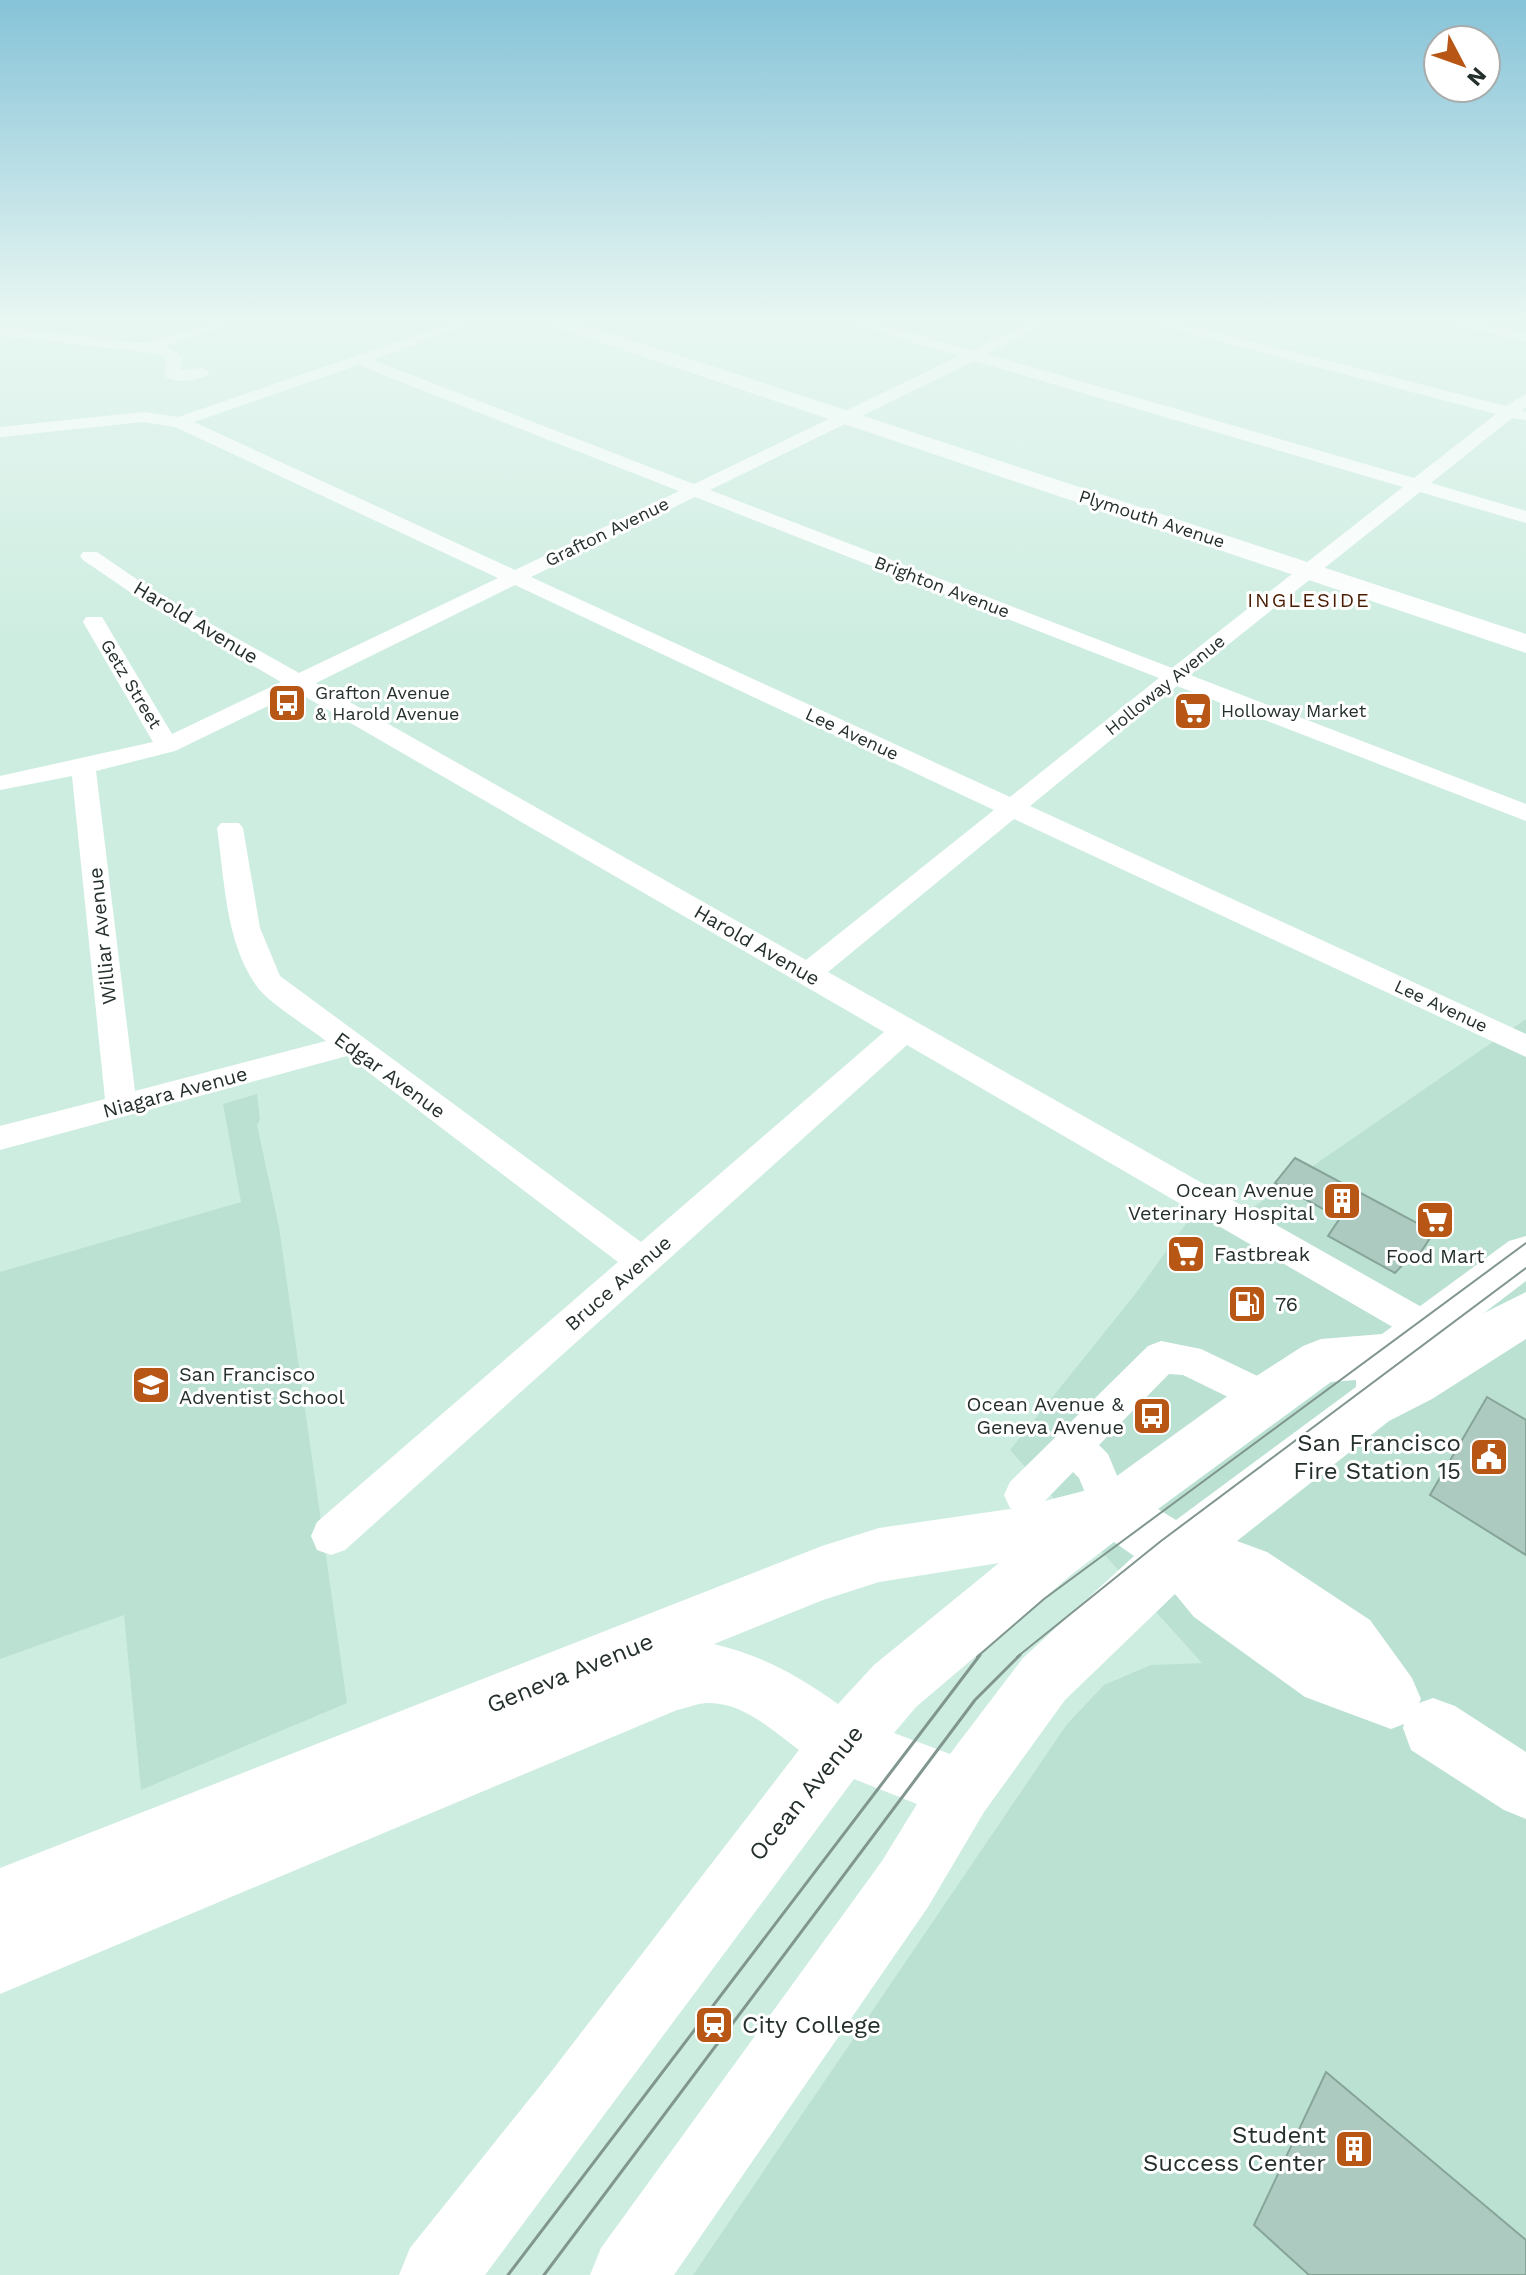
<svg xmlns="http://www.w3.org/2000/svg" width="1526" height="2275" font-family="'Work Sans',sans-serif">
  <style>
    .built { fill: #bbe1d3 }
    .building { fill: #accabf; stroke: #87a499; stroke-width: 2 }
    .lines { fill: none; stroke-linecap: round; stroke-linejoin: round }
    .street { fill: #fff; fill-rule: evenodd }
    .secondary { fill: #fff; fill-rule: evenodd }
    .tram-far1 { stroke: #80968e; stroke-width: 2 }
    .tram { stroke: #80968e; stroke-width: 3 }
    .labels { text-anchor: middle; stroke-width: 6; stroke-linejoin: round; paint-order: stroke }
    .far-street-label { font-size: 18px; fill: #25302c; stroke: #fff }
    .far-poi-label { font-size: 18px; fill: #25302c; stroke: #fff; text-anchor: start }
    .far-quarter-label { font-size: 20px; letter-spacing: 2px; fill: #491b00; stroke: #fff }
    .street-label { font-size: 20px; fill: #25302c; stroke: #fff }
    .poi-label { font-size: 20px; fill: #25302c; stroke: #fff; text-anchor: start }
    .near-poi-label { font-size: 24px; fill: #25302c; stroke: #fff; text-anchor: end }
    .near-street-label { font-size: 24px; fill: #25302c; stroke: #fff }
  </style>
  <rect width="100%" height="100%" fill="#ceede1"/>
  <g class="built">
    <polygon points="1526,1019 1526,2275 693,2275 1067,1724 1104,1685 1151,1665 1202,1663 1010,1450 1136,1293 1188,1221 1252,1208"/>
    <polygon points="257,1094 260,1120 257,1125 279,1227 347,1703 141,1790 124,1615 0,1659 0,1272 241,1202 223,1104"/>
  </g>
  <g class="building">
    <polygon points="1295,1158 1434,1232 1415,1261 1409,1258 1395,1273 1328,1236 1340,1218 1275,1183"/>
    <polygon points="1487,1397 1526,1420 1526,1555 1430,1495"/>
    <polygon points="1326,2072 1526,2240 1526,2275 1309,2275 1254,2225"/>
  </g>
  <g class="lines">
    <g class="street">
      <path d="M224,319H245L166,346L182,357L181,370L202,368L210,373C200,381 175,384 165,376L166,359L158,354L0,336V326L143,343Z"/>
      <path d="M464,319H484L373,360L694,484L959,356L844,322L842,319H863L972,350L1037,319H1055L987,354L1414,478L1496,414L1145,322L1143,319H1166L1506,406L1526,394V407L1522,411L1526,412V420L1512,418L1431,483L1526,511V523L1420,492L1190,675L1526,804V821L1177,686L1030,806L1526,1034V1057L1014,819L828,972L1441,1318L1446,1329L1441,1340L1428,1344L1415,1340L907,1045L345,1550L331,1555L317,1550L311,1536L317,1522L618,1262L347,1056L0,1150V1126L105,1099L72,776L0,790V776L153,742L83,622L86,617H102L172,734L281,682L149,605L83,560L80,556L83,552H97L163,597L299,673L498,578L175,427L143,422L0,437V427L143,412L178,417ZM974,361L1403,487L1172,668L710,490ZM358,365L679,491L515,570L194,422ZM695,497L1159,678L1010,797L531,577ZM515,585L994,810L806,960L316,683ZM297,692L884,1032L641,1242L280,976L260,928L243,828L239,823H221L217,828C225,881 225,943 258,988C273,1006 307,1026 326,1041L135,1091L96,771L175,751Z"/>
      <polygon points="1441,319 1465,319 1526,332 1526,342 1443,322"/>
      <polygon points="1161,1341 1201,1349 1278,1386 1284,1398 1278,1410 1265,1415 1183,1375 1169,1374 1099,1445 1108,1454 1131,1509 1125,1522 1111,1528 1097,1522 1079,1478 1073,1472 1038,1508 1024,1513 1010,1508 1004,1495 1010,1482 1148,1346"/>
    </g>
    <g class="secondary">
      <polygon points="540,319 569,319 1526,634 1526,653 543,323"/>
      <path d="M1526,1236V1281L1484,1313L1526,1292V1339L1432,1399L1389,1421L1237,1541L1267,1552L1370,1620L1412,1678L1421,1699L1419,1703L1433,1698L1455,1706L1526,1752V1819L1504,1810L1411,1750L1403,1728L1404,1724L1391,1729L1305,1697L1194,1617L1175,1594L1065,1700L984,1812L928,1907L674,2275H590L601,2248L882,1861L917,1804L854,1779L485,2275H399L410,2248L544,2081L799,1750C773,1731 743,1702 708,1703C698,1703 687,1708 677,1710L0,1994V1868L822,1546L879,1528L1017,1508L1103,1486L1247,1382L1303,1346L1321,1339L1382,1334L1509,1241ZM1356,1380V1387L1176,1520L1158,1509L1331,1382ZM1114,1542L1134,1556L1023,1658L950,1754L894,1733L916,1707L1071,1575ZM999,1563L874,1665L838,1704C799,1676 761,1655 714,1644L823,1600L879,1582Z"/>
    </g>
    <g class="tram-far1">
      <polyline points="977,1657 1044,1599 1526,1243"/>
      <polyline points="1017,1657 1161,1541 1526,1268"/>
    </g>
    <g class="tram">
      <polyline points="508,2275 980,1655"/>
      <polyline points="544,2275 975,1700 1020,1655"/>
    </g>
  </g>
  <linearGradient id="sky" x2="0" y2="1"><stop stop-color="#86c3d8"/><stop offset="0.5" stop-color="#e9f7f2"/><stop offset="1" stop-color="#e9f7f2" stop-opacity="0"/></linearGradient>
  <rect width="1526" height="637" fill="url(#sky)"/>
  <defs>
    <symbol id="bus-square" viewBox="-11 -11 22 22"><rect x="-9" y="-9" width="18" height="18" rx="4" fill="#b75615" stroke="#fff"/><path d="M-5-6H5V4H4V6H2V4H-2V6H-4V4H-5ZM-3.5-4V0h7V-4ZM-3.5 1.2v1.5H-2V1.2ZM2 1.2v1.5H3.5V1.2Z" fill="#fff"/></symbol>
    <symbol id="supermarket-square" viewBox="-11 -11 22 22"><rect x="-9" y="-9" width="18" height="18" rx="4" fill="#b75615" stroke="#fff"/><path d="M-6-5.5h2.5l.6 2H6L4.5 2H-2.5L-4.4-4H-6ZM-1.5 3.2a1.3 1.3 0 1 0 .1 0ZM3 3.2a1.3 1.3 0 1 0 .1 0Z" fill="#fff"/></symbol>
    <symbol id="building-square" viewBox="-11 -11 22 22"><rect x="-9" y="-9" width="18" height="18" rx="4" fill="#b75615" stroke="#fff"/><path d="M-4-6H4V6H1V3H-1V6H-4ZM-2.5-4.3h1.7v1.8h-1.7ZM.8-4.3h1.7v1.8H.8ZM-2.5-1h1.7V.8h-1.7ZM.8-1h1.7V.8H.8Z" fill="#fff"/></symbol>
    <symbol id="fuel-square" viewBox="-11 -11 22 22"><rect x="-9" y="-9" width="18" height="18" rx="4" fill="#b75615" stroke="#fff"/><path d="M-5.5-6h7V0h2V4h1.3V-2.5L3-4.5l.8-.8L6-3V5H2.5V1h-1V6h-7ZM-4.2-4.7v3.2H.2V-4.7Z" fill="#fff"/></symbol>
    <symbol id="school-square" viewBox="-11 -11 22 22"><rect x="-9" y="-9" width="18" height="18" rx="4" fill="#b75615" stroke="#fff"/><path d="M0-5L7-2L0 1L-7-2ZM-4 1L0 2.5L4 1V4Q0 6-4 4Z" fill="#fff"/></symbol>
    <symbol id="civic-square" viewBox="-11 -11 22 22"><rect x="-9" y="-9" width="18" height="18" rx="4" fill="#b75615" stroke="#fff"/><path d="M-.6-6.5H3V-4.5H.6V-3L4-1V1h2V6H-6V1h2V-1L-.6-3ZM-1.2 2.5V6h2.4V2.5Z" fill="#fff"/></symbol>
    <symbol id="station-square" viewBox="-11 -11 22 22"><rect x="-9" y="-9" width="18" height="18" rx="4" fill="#b75615" stroke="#fff"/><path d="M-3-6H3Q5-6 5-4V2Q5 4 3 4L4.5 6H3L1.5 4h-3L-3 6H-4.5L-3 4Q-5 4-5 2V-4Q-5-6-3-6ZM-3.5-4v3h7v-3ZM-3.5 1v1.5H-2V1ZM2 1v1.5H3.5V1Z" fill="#fff"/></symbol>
  </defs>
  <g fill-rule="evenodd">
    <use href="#bus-square" x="265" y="681" width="44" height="44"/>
    <use href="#supermarket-square" x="1171" y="689" width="44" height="44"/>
    <use href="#building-square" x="1320" y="1179" width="44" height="44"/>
    <use href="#supermarket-square" x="1413" y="1198" width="44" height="44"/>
    <use href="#supermarket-square" x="1164" y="1232" width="44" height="44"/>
    <use href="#fuel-square" x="1225" y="1282" width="44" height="44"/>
    <use href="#school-square" x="129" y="1363" width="44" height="44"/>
    <use href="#bus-square" x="1130" y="1394" width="44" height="44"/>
    <use href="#civic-square" x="1467" y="1435" width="44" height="44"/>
    <use href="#station-square" x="692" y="2003" width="44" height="44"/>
    <use href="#building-square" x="1332" y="2127" width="44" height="44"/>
  </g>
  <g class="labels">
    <g class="far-street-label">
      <text transform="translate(1152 519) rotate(18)" y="6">Plymouth Avenue</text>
      <text transform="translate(607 532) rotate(-26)" y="6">Grafton Avenue</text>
      <text transform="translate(942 587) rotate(21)" y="6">Brighton Avenue</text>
      <text transform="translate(131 684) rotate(59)" y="6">Getz Street</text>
      <text transform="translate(1165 685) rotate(-39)" y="6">Holloway Avenue</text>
      <text transform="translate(852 734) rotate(25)" y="6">Lee Avenue</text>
      <text transform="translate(1441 1006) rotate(25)" y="6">Lee Avenue</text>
    </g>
    <g class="far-poi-label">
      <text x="315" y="699">Grafton Avenue<tspan x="315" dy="21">&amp; Harold Avenue</tspan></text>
      <text x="1221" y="717">Holloway Market</text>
    </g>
    <g class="far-quarter-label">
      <text x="1309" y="607">INGLESIDE</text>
    </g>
    <g class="street-label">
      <text transform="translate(196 622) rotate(31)" y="7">Harold Avenue</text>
      <text transform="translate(102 936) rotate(-96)" y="7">Williar Avenue</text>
      <text transform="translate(757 945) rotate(30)" y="7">Harold Avenue</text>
      <text transform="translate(390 1075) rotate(36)" y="7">Edgar Avenue</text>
      <text transform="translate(175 1092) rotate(-15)" y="7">Niagara Avenue</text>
      <text transform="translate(618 1283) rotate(-41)" y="7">Bruce Avenue</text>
    </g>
    <g class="poi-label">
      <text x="1314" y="1197" text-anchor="end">Ocean Avenue<tspan x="1314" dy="23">Veterinary Hospital</tspan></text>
      <text x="1214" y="1261">Fastbreak</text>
      <text x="1435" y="1263" text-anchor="middle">Food Mart</text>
      <text x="1275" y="1311">76</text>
      <text x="179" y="1381">San Francisco<tspan x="179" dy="23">Adventist School</tspan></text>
      <text x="1124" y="1411" text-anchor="end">Ocean Avenue &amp;<tspan x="1124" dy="23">Geneva Avenue</tspan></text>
    </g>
    <g class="near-poi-label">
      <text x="1461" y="1451">San Francisco<tspan x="1461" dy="28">Fire Station 15</tspan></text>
      <text x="742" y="2033" text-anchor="start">City College</text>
      <text x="1326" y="2143">Student<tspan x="1326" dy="28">Success Center</tspan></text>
    </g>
    <g class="near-street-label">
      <text transform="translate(570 1673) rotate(-22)" y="8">Geneva Avenue</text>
      <text transform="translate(806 1793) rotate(-51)" y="8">Ocean Avenue</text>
    </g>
  </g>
  <g transform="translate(1462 64) rotate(131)"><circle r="38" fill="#ffffff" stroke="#a8acab" stroke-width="2"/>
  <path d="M0-6L14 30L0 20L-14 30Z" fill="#b75615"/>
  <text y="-12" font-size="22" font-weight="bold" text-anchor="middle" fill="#25302c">N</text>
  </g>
</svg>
